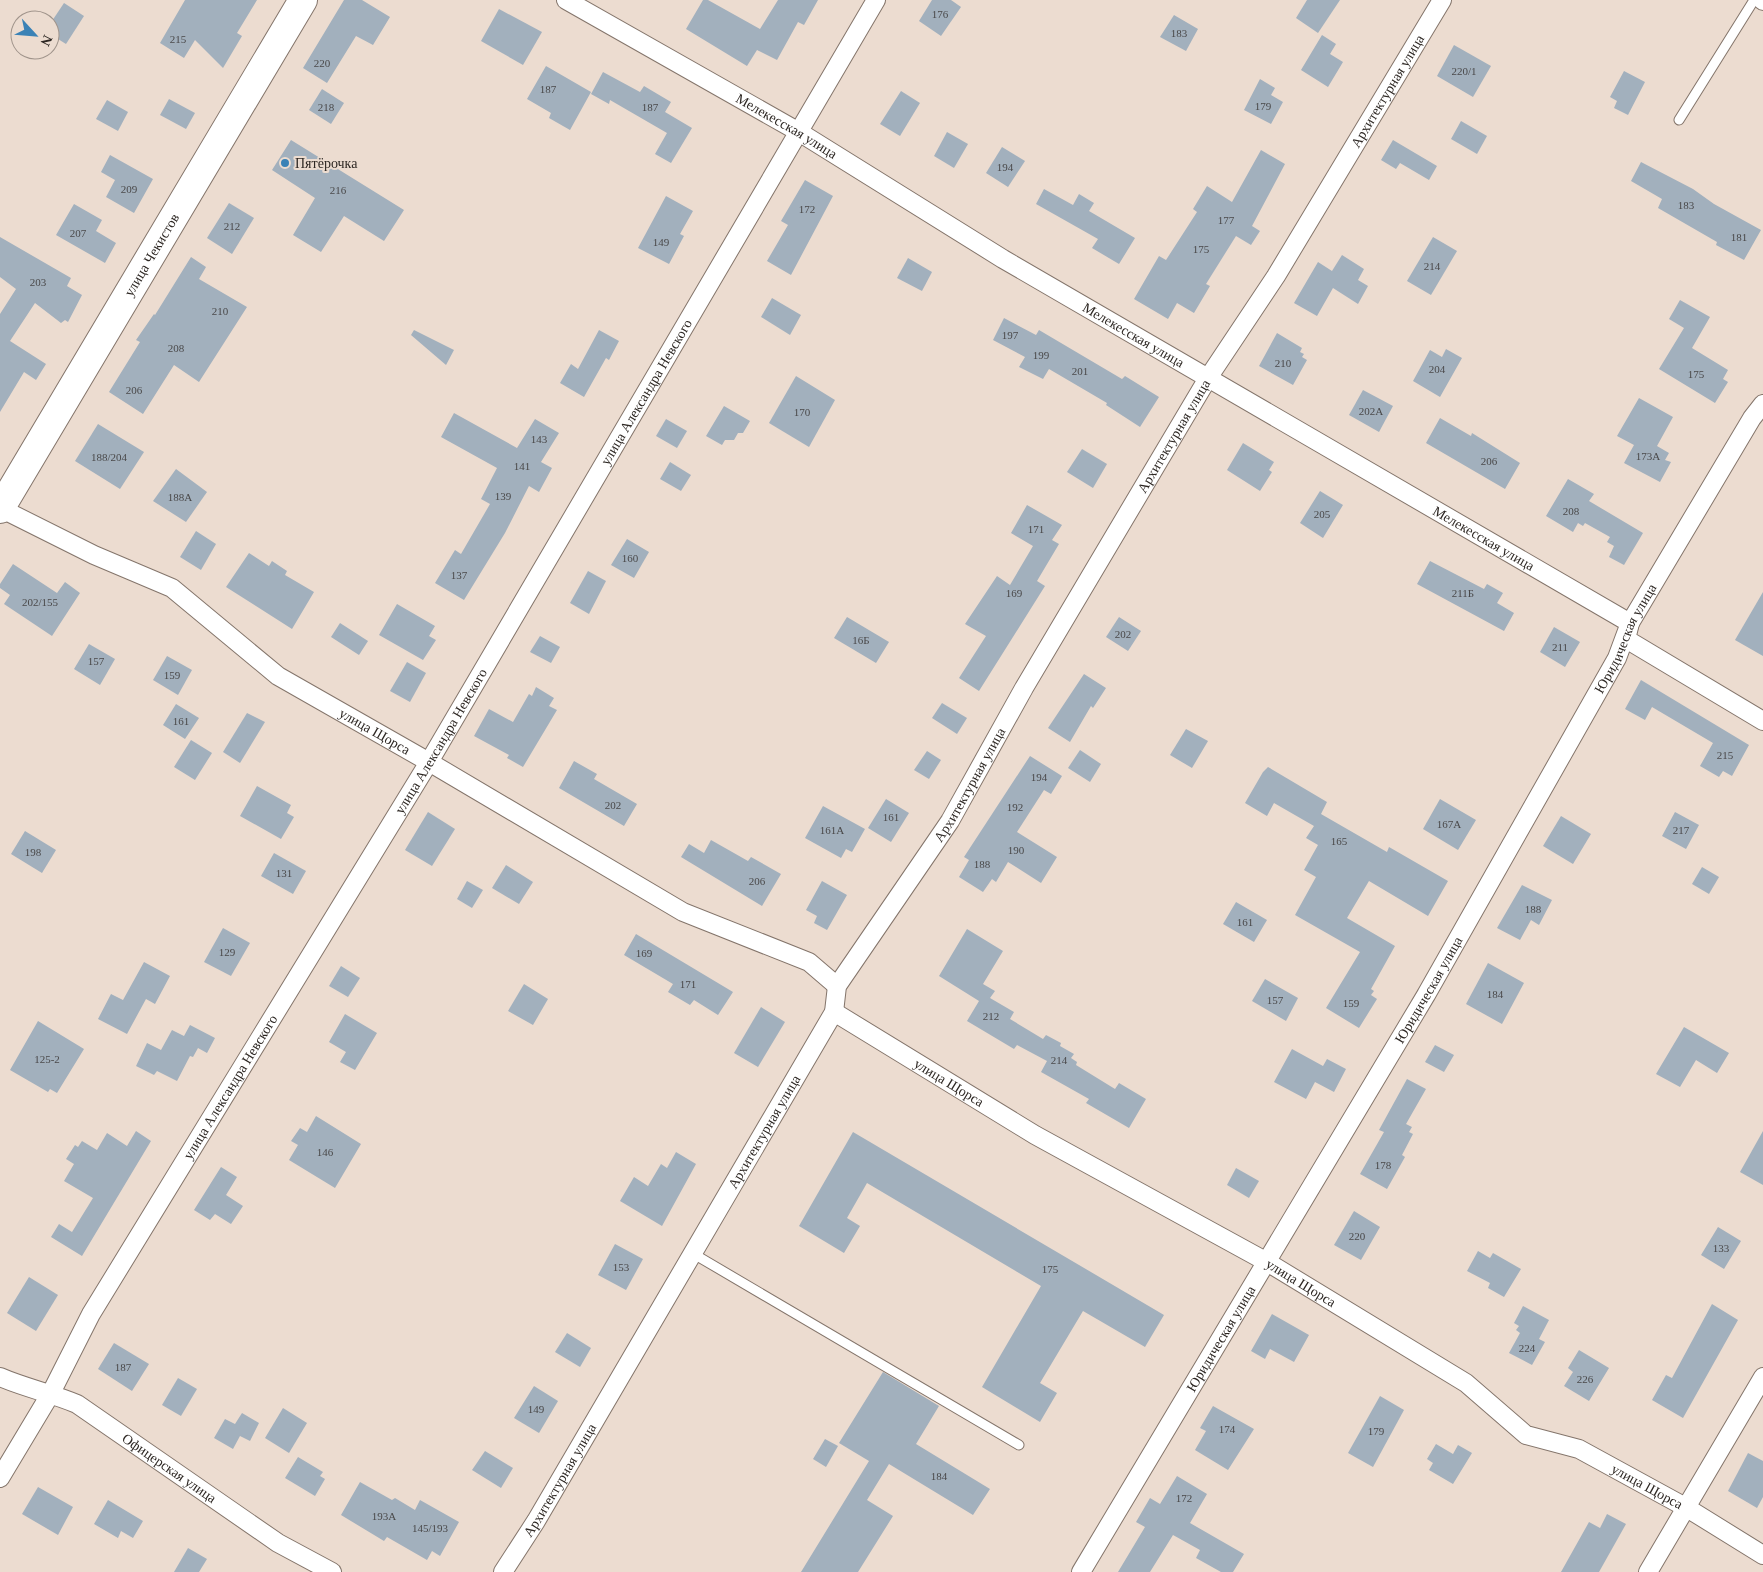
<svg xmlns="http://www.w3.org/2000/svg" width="1763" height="1572" font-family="'Times New Roman',serif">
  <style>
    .building { fill: #a2b0bd }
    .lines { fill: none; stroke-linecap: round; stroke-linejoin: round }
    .service-casing { stroke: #84756b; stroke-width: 11 }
    .minor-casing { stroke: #84756b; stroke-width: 20 }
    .primary-casing { stroke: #84756b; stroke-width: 30 }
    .service { stroke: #fff; stroke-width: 9 }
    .minor { stroke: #fff; stroke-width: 18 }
    .primary { stroke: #fff; stroke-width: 28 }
    .poi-dot { fill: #3a82b6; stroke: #ecdcd0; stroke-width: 2 }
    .labels { text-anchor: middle; stroke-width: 4; stroke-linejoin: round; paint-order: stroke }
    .number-label { font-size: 11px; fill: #4a494a }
    .street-label { font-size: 14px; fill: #2d2723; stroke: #ecdcd0 }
    .poi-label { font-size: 14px; fill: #2d2723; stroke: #ecdcd0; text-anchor: start }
  </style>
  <rect width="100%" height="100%" fill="#ecdcd0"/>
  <g class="building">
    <polygon points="185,0 257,0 237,33 242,36 223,68 195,40 184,58 160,43"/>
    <polygon points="344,0 362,0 390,17 373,45 356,36 327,83 303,68"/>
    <polygon points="703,0 708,0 760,29 778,0 818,0 804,25 798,22 777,60 757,50 747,66 686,29"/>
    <polygon points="932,0 951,0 961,7 941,36 919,21"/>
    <polygon points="1307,0 1340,0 1318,33 1296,18"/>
    <polygon points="64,3 84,16 66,44 50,34 50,24"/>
    <polygon points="499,9 542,32 523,65 481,41"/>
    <polygon points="1174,15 1198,29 1186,51 1160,37"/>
    <polygon points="1322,35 1336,44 1330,54 1343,62 1328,87 1301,70"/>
    <polygon points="1454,45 1491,66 1473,97 1437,76"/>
    <polygon points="546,66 591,92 570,130 549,118 551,113 527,99"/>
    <polygon points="1624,71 1645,82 1628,115 1614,108 1617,101 1610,97"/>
    <polygon points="603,72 640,92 644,86 671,102 665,112 692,128 671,163 655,154 667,133 610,100 609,104 591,94"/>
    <polygon points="1260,79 1275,88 1271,95 1283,102 1271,124 1244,110"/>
    <polygon points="322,89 344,103 331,124 309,110"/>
    <polygon points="901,91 920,103 900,136 880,124"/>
    <polygon points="169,99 195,113 186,129 160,115"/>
    <polygon points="107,100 128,112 118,131 96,119"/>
    <polygon points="1461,121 1487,136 1477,154 1451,139"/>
    <polygon points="947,132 968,144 954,168 934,156"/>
    <polygon points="291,140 404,210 384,241 344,216 321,252 293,235 315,198 272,170"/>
    <polygon points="1393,140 1437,166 1429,180 1400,163 1396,169 1381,160"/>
    <polygon points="1002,147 1025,161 1008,187 986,173"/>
    <polygon points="1261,150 1285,164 1252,226 1260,231 1251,245 1236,236 1206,284 1210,286 1194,313 1177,303 1168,319 1134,299 1159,256 1166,260 1197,212 1193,209 1207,186 1232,202"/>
    <polygon points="110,155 153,179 134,213 106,197 115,180 101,172"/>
    <polygon points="1641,162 1693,189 1714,204 1761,230 1744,260 1716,245 1717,242 1658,208 1662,199 1631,181"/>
    <polygon points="805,180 833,196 791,275 767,261 788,225 781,221"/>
    <polygon points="1044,189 1073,205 1079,194 1094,203 1089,211 1135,238 1119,264 1092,248 1098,239 1036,204"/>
    <polygon points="666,196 693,211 680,234 684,236 669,264 638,248"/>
    <polygon points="229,203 254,218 232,254 207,238"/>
    <polygon points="74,204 102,220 96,231 116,243 105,263 56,235"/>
    <polygon points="0,237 71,278 67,286 82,295 68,322 65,320 61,323 35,303 10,341 46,364 36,380 24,372 0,412 0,314 16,289 0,277"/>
    <polygon points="1433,237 1457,251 1431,295 1407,281"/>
    <polygon points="1342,255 1364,269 1358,280 1368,286 1358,304 1333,288 1317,316 1294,303 1318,262 1332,271"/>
    <polygon points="191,257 206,267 199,279 247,307 199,382 174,365 143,414 109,392 140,342 136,340 154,314 155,315"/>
    <polygon points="908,258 932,272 922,291 897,278"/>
    <polygon points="772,298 801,315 790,335 761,317"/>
    <polygon points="1680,300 1710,317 1692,348 1728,370 1723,379 1728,382 1715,403 1659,369 1684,328 1669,319"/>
    <polygon points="1004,318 1036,335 1039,330 1122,379 1125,376 1159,397 1140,427 1106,405 1107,403 1049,369 1043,379 1019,367 1025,357 993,340"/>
    <polygon points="414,330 454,350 446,365 411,335"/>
    <polygon points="599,330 619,341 609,360 606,358 584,397 560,383 571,364 578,369"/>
    <polygon points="1277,333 1302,348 1300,352 1304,354 1302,357 1307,360 1293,385 1259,366"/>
    <polygon points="1446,349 1462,358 1440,397 1413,381 1430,350 1442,357"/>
    <polygon points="796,376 835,400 809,447 769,423"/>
    <polygon points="1363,390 1393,406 1379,432 1349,415"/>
    <polygon points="1639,398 1673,417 1657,446 1669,453 1665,460 1671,462 1660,482 1624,463 1634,445 1617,436"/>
    <polygon points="724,406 750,421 743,433 738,433 734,440 725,440 722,445 706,436"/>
    <polygon points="454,413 517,448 535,419 559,433 541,462 552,468 539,492 529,486 505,533 464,600 435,583 455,550 461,554 490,504 481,499 497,468 441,437"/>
    <polygon points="1440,418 1471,436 1472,433 1520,463 1505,489 1426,443"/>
    <polygon points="666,419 687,431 677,448 656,436"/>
    <polygon points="98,424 144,452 120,489 75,461"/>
    <polygon points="1243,443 1274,462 1269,470 1272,472 1260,491 1227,470"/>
    <polygon points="1082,449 1107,464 1093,488 1067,472"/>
    <polygon points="670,462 691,475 681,491 660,479"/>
    <polygon points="176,469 207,492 186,522 153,501"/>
    <polygon points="1568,479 1594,494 1589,501 1643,533 1624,565 1609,557 1614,546 1607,542 1610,537 1585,523 1583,526 1578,523 1573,532 1546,516"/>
    <polygon points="1320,491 1343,505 1323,538 1300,523"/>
    <polygon points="1027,505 1062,525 1052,540 1059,544 1037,581 1045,586 979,691 959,678 986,636 965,624 997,576 1010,585 1033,546 1011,533"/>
    <polygon points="196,531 216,544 201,570 180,557"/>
    <polygon points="627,539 649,552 634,578 611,565"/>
    <polygon points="249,553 269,566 272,561 287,571 285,575 314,592 292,629 226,587"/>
    <polygon points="1430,561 1484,589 1487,584 1503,593 1497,603 1514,613 1504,631 1417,584"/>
    <polygon points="13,564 57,593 65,582 80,593 52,636 4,604 10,595 0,588 0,584"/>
    <polygon points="588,571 606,581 589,614 570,603"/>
    <polygon points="1763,592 1763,656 1735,640"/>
    <polygon points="397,604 435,626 429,636 436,640 423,660 379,635"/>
    <polygon points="847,617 889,642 876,663 834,638"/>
    <polygon points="1119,617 1141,631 1128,651 1106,637"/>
    <polygon points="340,623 368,641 359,655 331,637"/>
    <polygon points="1554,627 1580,642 1565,667 1540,652"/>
    <polygon points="540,636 560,647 551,663 530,652"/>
    <polygon points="89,644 115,659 100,685 74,669"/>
    <polygon points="167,656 192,670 178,695 153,680"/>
    <polygon points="407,662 426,673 410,702 390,691"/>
    <polygon points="1084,674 1106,688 1093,708 1091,706 1070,742 1048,728"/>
    <polygon points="1641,680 1749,745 1732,776 1723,771 1719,777 1700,766 1713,743 1652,707 1645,720 1625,709"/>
    <polygon points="536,687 554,698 549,706 557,710 523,767 507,758 509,755 474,736 489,709 513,722 529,694 532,696"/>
    <polygon points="942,703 967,718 957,734 932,718"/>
    <polygon points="176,704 199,718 185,739 163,725"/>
    <polygon points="247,713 265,722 240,763 223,752"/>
    <polygon points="1186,729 1208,741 1192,768 1170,755"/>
    <polygon points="191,740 212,753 195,780 174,767"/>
    <polygon points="1080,750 1101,764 1090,782 1068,768"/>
    <polygon points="927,751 941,760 929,779 914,770"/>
    <polygon points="1030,756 1062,776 1051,794 1044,790 1017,832 1057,857 1041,883 1008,862 996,882 992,879 983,892 959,877 969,860 964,857"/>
    <polygon points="574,761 597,774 594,779 637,804 624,826 559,788"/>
    <polygon points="1268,767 1327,802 1321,814 1387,852 1389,847 1448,881 1428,916 1369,881 1347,918 1395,946 1371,989 1374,991 1371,995 1377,999 1359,1028 1326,1008 1360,952 1295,915 1316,877 1304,870 1318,845 1306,838 1314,826 1274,803 1267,816 1245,803 1263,772"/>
    <polygon points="257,786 291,805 287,813 294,817 281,839 240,816"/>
    <polygon points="886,799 909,813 891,842 868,828"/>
    <polygon points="1440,799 1476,820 1458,850 1423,829"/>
    <polygon points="823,806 865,829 852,852 846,849 841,858 805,838"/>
    <polygon points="428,812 455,829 432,866 405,850"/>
    <polygon points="1675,812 1699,825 1686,849 1662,836"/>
    <polygon points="1561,816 1591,834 1573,864 1543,846"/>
    <polygon points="25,831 56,850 42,873 11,854"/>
    <polygon points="711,840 748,861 751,857 781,874 762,906 681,857 689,844 704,853"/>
    <polygon points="274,853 306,871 293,894 261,876"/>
    <polygon points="506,865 533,882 519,904 492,888"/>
    <polygon points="1702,867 1719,877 1709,894 1692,884"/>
    <polygon points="467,881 483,890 472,908 457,899"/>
    <polygon points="822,881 847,895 827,930 814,923 817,916 806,910"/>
    <polygon points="1522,885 1552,900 1539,925 1531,920 1520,940 1497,928"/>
    <polygon points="1236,902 1267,920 1254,942 1223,924"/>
    <polygon points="223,928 250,943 231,976 204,962"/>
    <polygon points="967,929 1003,951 983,984 995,991 990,998 1014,1012 1010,1019 1043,1039 1046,1035 1061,1043 1060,1046 1074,1054 1071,1058 1077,1062 1076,1065 1115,1089 1119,1083 1146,1099 1129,1128 1086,1103 1089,1099 1041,1072 1047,1061 1017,1045 1014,1049 967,1021 979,1001 939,976"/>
    <polygon points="636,934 733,992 718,1015 694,1000 690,1005 668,992 673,984 624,955"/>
    <polygon points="144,962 170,976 155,1004 146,999 127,1034 98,1019 111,994 123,1000"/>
    <polygon points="1488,963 1524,983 1502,1024 1466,1004"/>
    <polygon points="341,966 360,978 348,997 329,986"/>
    <polygon points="1265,979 1298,998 1286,1021 1252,1001"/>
    <polygon points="524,984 548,999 533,1025 508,1011"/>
    <polygon points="761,1007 785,1022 758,1067 734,1053"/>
    <polygon points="345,1014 377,1033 355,1070 340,1062 346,1052 329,1042"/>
    <polygon points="38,1021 84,1049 57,1093 50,1089 48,1092 10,1070"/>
    <polygon points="190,1025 215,1038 207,1053 198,1048 193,1057 190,1056 177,1081 157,1071 154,1075 136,1066 147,1043 161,1050 172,1030 184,1036"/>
    <polygon points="1684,1027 1729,1053 1717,1073 1696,1060 1680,1087 1656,1074"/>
    <polygon points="1435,1045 1454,1055 1444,1072 1425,1062"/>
    <polygon points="1292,1049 1323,1066 1327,1059 1346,1069 1334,1092 1315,1082 1306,1099 1274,1082"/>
    <polygon points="1407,1079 1426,1089 1406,1124 1412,1127 1409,1132 1413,1134 1402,1155 1405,1157 1387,1189 1360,1174 1384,1132 1379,1130"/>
    <polygon points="316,1116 361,1144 335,1188 289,1160 298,1145 291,1141 300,1128 307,1132"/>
    <polygon points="136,1131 151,1141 82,1256 51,1237 59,1224 72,1232 93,1198 64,1181 74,1164 66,1159 75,1145 78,1147 82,1141 97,1150 107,1133 127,1146"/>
    <polygon points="1763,1131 1763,1185 1740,1172"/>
    <polygon points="853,1132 1164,1315 1145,1347 1083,1311 1040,1383 1057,1393 1040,1422 982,1387 1041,1286 867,1183 847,1218 860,1226 844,1253 799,1226"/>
    <polygon points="676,1152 696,1164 662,1226 620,1201 634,1177 648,1186 661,1164 667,1168"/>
    <polygon points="221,1167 237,1177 226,1195 243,1206 231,1224 215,1214 210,1220 194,1210"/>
    <polygon points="1236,1168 1259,1181 1249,1198 1227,1185"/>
    <polygon points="1354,1211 1380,1227 1361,1260 1334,1245"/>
    <polygon points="1718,1227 1741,1241 1724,1269 1701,1255"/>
    <polygon points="615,1244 643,1259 626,1290 598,1275"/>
    <polygon points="1478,1251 1490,1258 1493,1253 1521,1269 1504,1297 1488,1288 1490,1283 1467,1271"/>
    <polygon points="29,1277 58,1295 36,1331 7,1313"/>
    <polygon points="1712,1304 1738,1320 1683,1418 1652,1400 1666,1375 1672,1378"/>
    <polygon points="1523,1306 1549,1320 1539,1339 1545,1342 1532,1365 1509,1353 1520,1333 1516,1330 1519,1326 1514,1323"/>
    <polygon points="1272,1314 1309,1335 1294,1362 1270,1349 1265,1359 1251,1351"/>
    <polygon points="567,1333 591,1348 580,1367 555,1352"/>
    <polygon points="114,1343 149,1364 132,1391 98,1369"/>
    <polygon points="1579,1350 1609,1368 1589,1401 1564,1386 1573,1372 1568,1368"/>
    <polygon points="883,1372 939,1406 916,1444 990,1489 973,1515 889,1464 867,1500 893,1516 858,1572 801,1572 869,1461 839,1443"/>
    <polygon points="178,1378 197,1389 181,1416 162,1405"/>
    <polygon points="534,1386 558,1401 539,1433 514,1418"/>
    <polygon points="1380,1396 1404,1410 1373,1467 1348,1453"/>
    <polygon points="1213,1406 1254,1429 1228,1470 1195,1450 1206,1431 1200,1428"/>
    <polygon points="283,1408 307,1423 289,1453 265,1438"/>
    <polygon points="242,1413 259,1423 250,1441 240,1436 233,1449 214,1438 225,1419 235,1424"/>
    <polygon points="825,1439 838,1446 826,1467 813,1459"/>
    <polygon points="1436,1444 1453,1454 1458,1445 1472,1453 1453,1484 1429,1470 1433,1463 1427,1459"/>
    <polygon points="485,1451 513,1468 501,1488 472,1470"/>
    <polygon points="1748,1453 1763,1461 1763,1497 1757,1508 1728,1491"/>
    <polygon points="298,1457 323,1472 320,1476 325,1479 315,1496 285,1478"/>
    <polygon points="1177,1476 1207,1494 1190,1523 1244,1554 1233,1572 1221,1572 1196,1558 1200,1550 1173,1535 1150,1572 1118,1572 1145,1527 1136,1522 1150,1498 1160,1504"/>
    <polygon points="360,1482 392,1500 395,1498 415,1510 420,1500 459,1522 440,1556 432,1551 427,1560 387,1537 384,1541 341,1515"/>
    <polygon points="38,1487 73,1507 58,1535 22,1514"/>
    <polygon points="108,1500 143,1521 133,1538 121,1531 118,1538 94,1524"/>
    <polygon points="1607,1514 1626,1524 1599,1572 1561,1572 1589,1522 1600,1528"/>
    <polygon points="188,1548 207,1559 199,1572 174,1572"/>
  </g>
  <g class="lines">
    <defs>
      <g id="service">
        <polyline points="1679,120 1754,0"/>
        <polyline points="692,1253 1019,1445"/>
      </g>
      <g id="minor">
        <path id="s1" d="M566,0L799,132L1003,259L1630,623L1626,639L1763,721"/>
        <polyline points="1762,0 1763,1"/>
        <path id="s2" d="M0,508L94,555L172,588L278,676L429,762L683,912L809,962L837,986"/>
        <path id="s3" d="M834,1012L1035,1135L1267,1262L1466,1383L1526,1435L1579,1449L1687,1508L1763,1555"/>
        <path id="s4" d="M0,1377C25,1388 51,1393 77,1404L278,1543L332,1572"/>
        <path id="s5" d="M0,1478L51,1393L91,1314L429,762L876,0"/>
        <path id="s6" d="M503,1572L536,1521L834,1012L837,986L950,821L1024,688L1208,378L1276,276L1442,0"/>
        <path id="s7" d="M1081,1572L1426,995L1617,658L1630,623L1752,418L1763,404"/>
        <polyline points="1648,1572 1763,1377"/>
      </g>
      <g id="primary">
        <path id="s8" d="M0,509L303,0"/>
      </g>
    </defs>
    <use href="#service" class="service-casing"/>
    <use href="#minor" class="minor-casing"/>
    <use href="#primary" class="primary-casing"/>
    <use href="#service" class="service"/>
    <use href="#minor" class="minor"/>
    <use href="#primary" class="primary"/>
  </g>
  <circle class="poi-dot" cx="285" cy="163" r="5"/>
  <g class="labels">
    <g class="number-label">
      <text x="940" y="18">176</text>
      <text x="1179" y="37">183</text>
      <text x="178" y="43">215</text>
      <text x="322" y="67">220</text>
      <text x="1464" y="75">220/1</text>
      <text x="548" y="93">187</text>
      <text x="1263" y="110">179</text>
      <text x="326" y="111">218</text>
      <text x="650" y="111">187</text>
      <text x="1005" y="171">194</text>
      <text x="129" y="193">209</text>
      <text x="338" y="194">216</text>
      <text x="1686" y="209">183</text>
      <text x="807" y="213">172</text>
      <text x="1226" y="224">177</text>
      <text x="232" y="230">212</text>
      <text x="78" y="237">207</text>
      <text x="1739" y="241">181</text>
      <text x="661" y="246">149</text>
      <text x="1201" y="253">175</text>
      <text x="1432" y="270">214</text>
      <text x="38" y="286">203</text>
      <text x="220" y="315">210</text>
      <text x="1010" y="339">197</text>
      <text x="176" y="352">208</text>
      <text x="1041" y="359">199</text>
      <text x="1283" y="367">210</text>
      <text x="1437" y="373">204</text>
      <text x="1080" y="375">201</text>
      <text x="1696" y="378">175</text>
      <text x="134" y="394">206</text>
      <text x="1371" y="415">202А</text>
      <text x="802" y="416">170</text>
      <text x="539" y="443">143</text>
      <text x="1648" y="460">173А</text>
      <text x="109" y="461">188/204</text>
      <text x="1489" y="465">206</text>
      <text x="522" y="470">141</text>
      <text x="503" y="500">139</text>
      <text x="180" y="501">188А</text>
      <text x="1571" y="515">208</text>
      <text x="1322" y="518">205</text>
      <text x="1036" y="533">171</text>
      <text x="630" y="562">160</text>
      <text x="459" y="579">137</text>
      <text x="1014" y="597">169</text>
      <text x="1463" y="597">211Б</text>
      <text x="40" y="606">202/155</text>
      <text x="1123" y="638">202</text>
      <text x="861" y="644">16Б</text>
      <text x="1560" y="651">211</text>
      <text x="96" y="665">157</text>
      <text x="172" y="679">159</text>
      <text x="181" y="725">161</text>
      <text x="1725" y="759">215</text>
      <text x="1039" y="781">194</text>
      <text x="613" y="809">202</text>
      <text x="1015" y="811">192</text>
      <text x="891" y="821">161</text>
      <text x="1449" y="828">167А</text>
      <text x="832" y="834">161А</text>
      <text x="1681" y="834">217</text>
      <text x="1339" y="845">165</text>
      <text x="1016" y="854">190</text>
      <text x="33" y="856">198</text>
      <text x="982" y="868">188</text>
      <text x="284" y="877">131</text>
      <text x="757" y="885">206</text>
      <text x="1533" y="913">188</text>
      <text x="1245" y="926">161</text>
      <text x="227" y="956">129</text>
      <text x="644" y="957">169</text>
      <text x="688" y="988">171</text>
      <text x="1495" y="998">184</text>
      <text x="1275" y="1004">157</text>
      <text x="1351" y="1007">159</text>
      <text x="991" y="1020">212</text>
      <text x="47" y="1063">125-2</text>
      <text x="1059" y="1064">214</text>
      <text x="325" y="1156">146</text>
      <text x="1383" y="1169">178</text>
      <text x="1357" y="1240">220</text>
      <text x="1721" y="1252">133</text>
      <text x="621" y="1271">153</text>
      <text x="1050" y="1273">175</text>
      <text x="1527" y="1352">224</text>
      <text x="123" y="1371">187</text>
      <text x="1585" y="1383">226</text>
      <text x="536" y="1413">149</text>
      <text x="1227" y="1433">174</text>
      <text x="1376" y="1435">179</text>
      <text x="939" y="1480">184</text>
      <text x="1184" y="1502">172</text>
      <text x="384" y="1520">193А</text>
      <text x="430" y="1532">145/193</text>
    </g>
    <g class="street-label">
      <text dy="5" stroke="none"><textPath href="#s6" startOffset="1728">Архитектурная улица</textPath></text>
      <text dy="5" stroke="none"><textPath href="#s1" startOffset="254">Мелекесская улица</textPath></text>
      <text dy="5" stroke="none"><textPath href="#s8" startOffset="296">улица Чекистов</textPath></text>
      <text dy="5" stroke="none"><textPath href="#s1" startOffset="659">Мелекесская улица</textPath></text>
      <text dy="5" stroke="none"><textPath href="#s5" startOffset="1264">улица Александра Невского</textPath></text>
      <text dy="5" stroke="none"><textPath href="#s6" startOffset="1322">Архитектурная улица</textPath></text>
      <text dy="5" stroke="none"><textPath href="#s1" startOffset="1064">Мелекесская улица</textPath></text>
      <text dy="5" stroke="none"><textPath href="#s7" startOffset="1081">Юридическая улица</textPath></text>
      <text dy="5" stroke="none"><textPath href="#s2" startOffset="439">улица Щорса</textPath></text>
      <text dy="5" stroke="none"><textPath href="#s5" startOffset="859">улица Александра Невского</textPath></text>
      <text dy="5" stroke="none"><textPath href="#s6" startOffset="918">Архитектурная улица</textPath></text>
      <text dy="5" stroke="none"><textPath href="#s7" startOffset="678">Юридическая улица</textPath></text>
      <text dy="5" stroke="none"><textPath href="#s3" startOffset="135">улица Щорса</textPath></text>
      <text dy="5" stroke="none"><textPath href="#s5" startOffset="454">улица Александра Невского</textPath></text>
      <text dy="5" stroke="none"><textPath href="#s6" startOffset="512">Архитектурная улица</textPath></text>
      <text dy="5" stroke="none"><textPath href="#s3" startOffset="540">улица Щорса</textPath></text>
      <text dy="5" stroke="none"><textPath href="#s7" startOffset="272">Юридическая улица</textPath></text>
      <text dy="5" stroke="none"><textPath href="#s4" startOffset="194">Офицерская улица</textPath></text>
      <text dy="5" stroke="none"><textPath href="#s6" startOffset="108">Архитектурная улица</textPath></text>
      <text dy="5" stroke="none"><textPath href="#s3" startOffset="945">улица Щорса</textPath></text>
    </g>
    <g class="poi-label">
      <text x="295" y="168">Пятёрочка</text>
    </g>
  </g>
  <g transform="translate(35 35) rotate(116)"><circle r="24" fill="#ecdcd0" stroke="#a0948b"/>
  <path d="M0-4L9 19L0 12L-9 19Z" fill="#3a82b6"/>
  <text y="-8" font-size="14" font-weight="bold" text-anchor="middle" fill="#2d2723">N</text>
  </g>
</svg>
